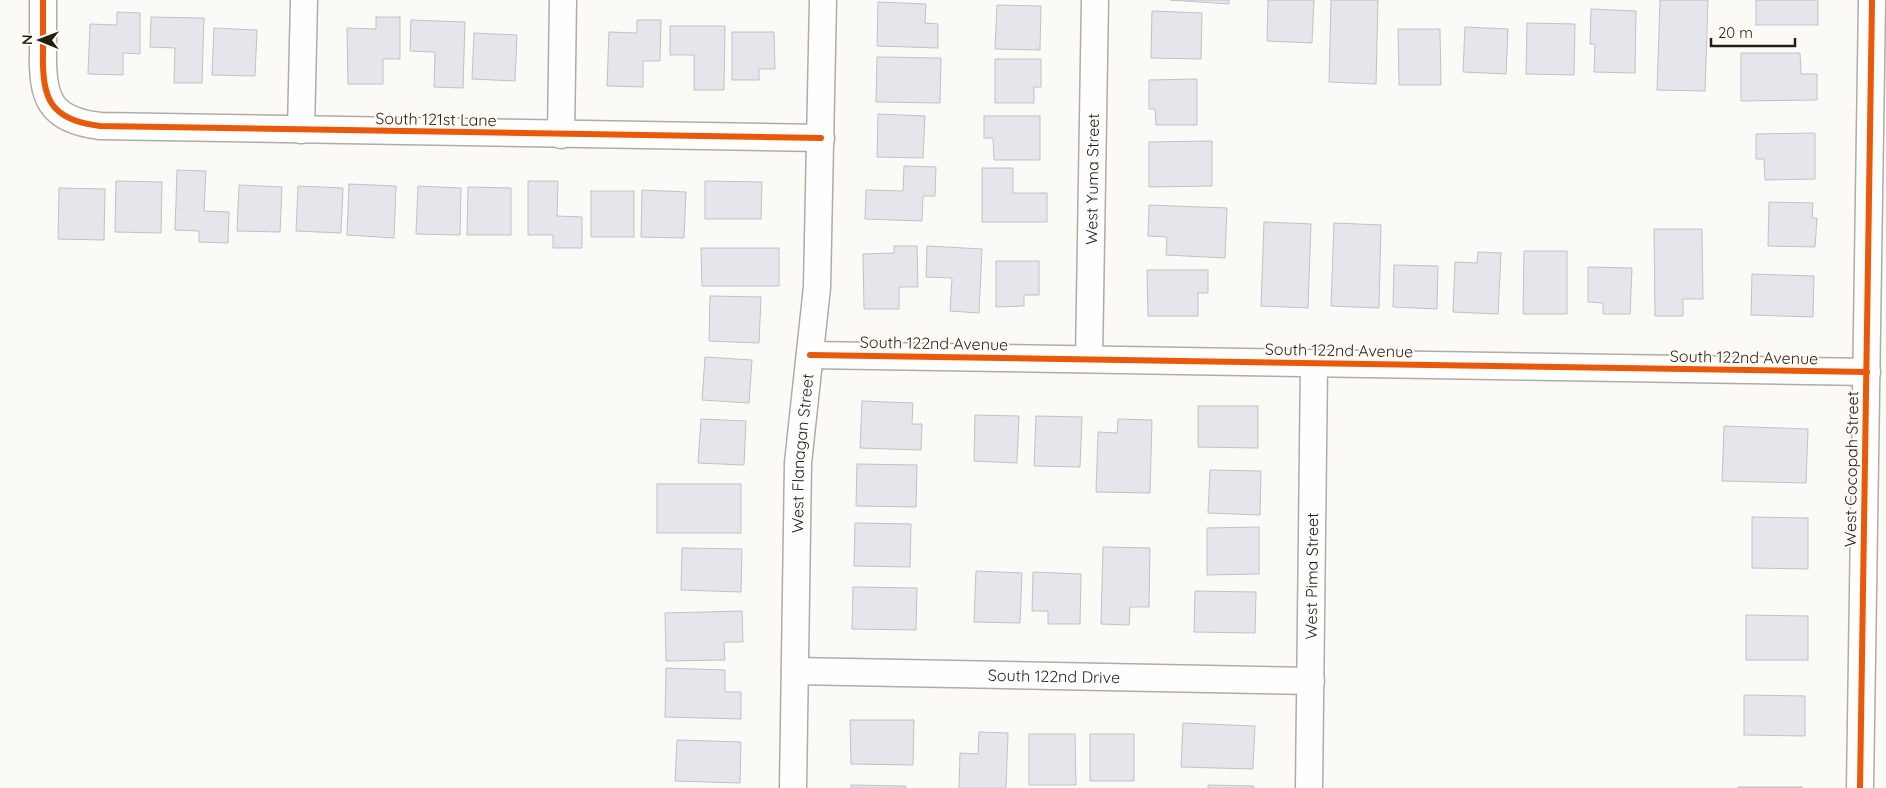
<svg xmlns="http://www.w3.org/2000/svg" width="1886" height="788" font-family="Quicksand,sans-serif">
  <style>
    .building { fill: #e4e6ec; stroke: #c0c2c6 }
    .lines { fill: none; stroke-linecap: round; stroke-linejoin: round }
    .minor-casing { stroke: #b0aba5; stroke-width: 29 }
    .minor { stroke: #fffefe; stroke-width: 26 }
    .cycleway-casing { stroke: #fffaf4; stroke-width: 9 }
    .cycleway { stroke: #e8590c; stroke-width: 6 }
    .labels { text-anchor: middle; stroke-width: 4; stroke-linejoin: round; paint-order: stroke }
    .street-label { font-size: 16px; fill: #251d12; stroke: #fffaf4 }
  </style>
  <rect width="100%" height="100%" fill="#fcfaf7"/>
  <g class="building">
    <polygon points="1170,0 1229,0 1229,4"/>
    <polygon points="1268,0 1314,0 1312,43 1267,41"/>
    <polygon points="1331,0 1378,0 1376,84 1329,82"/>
    <polygon points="1660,0 1708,0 1705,91 1657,90"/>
    <rect x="1756" y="0" width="62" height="25"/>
    <polygon points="878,2 926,4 925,23 938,24 938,48 877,46"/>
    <polygon points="997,5 1041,6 1040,50 995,49"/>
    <polygon points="1591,9 1636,11 1635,73 1594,72 1595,44 1590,44"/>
    <polygon points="1152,11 1202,13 1201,59 1151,58"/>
    <polygon points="117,12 140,13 140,54 123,53 123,75 88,74 90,24 117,25"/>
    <polygon points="151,17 204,18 202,83 174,83 175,48 150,47"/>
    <polygon points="376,17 400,17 400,59 383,59 383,84 348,84 347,28 376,29"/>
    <polygon points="411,20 465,22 463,88 434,87 435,52 410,51"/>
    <polygon points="637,20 661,20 660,61 643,61 643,87 607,86 609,32 637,33"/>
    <polygon points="1527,23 1575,24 1574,75 1526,74"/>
    <polygon points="670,26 725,26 724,90 694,90 694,55 670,55"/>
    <polygon points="1465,27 1508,29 1506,74 1463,72"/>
    <polygon points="214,28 257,30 255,76 212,75"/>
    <polygon points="1398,29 1440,29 1441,85 1399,85"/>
    <polygon points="732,32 774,32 775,69 759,69 759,80 732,80"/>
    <polygon points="474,33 517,35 515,81 472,79"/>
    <polygon points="1741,53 1800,53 1801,74 1817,74 1817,100 1741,101"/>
    <polygon points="877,57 941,58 940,103 876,102"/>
    <polygon points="995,59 1041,59 1041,87 1034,87 1034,103 995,103"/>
    <polygon points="1197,79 1197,125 1156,125 1155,109 1149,109 1149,80"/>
    <polygon points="878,114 925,116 923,158 877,157"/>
    <polygon points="984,116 1040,116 1040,160 994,160 993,138 984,138"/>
    <polygon points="1815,133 1815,179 1765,180 1764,159 1756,159 1756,134"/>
    <polygon points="1212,141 1212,186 1149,187 1149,142"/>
    <polygon points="904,166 936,167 935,196 923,196 922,221 865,219 866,190 903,191"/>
    <polygon points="982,168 1013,168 1013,193 1047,193 1047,222 982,222"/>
    <polygon points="177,170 206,171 204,211 229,212 228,243 199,242 199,231 175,230"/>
    <polygon points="116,181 162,182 161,233 115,232"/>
    <polygon points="528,181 558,181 557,216 582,217 582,248 553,248 553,235 528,235"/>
    <polygon points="705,181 762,182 761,219 705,219"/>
    <polygon points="349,184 396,186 394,238 347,235"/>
    <polygon points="239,185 282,187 280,232 237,231"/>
    <polygon points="298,186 343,188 341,233 296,231"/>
    <polygon points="418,186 461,188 460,235 416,234"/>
    <polygon points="468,187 511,188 511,235 467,235"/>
    <polygon points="59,188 105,189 104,240 58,239"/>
    <polygon points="642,190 686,192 684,238 641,237"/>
    <rect x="591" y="191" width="43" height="46"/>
    <polygon points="1769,202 1813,203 1812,218 1817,218 1815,247 1768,246"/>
    <polygon points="1149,205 1227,208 1225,258 1166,255 1167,237 1148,236"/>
    <polygon points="1264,222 1311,224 1308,308 1261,306"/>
    <polygon points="1334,223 1381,225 1379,308 1331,306"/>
    <polygon points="1654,229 1702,229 1703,299 1683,299 1683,316 1655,316"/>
    <polygon points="894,246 917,246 918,287 899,287 899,309 864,309 863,254 894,253"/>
    <polygon points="927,246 982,249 979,313 950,311 952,278 926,277"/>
    <polygon points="701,248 779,248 779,286 702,286"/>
    <polygon points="1524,251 1567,251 1567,314 1523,314"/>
    <polygon points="1478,252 1501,253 1498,314 1453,312 1455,262 1477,263"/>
    <polygon points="996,261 1039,261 1039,295 1024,295 1024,306 996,307"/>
    <polygon points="1394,265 1438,266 1437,309 1393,307"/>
    <polygon points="1588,267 1632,268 1630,314 1603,314 1603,303 1588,302"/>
    <polygon points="1147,270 1208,270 1208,293 1198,293 1198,316 1148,316"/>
    <polygon points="1752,274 1814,276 1813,317 1751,315"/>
    <polygon points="710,296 761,297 759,343 709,341"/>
    <polygon points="705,357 752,360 749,403 702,400"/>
    <polygon points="862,401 913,403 912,424 922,424 921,450 860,448"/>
    <polygon points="1198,406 1258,406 1258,448 1198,447"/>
    <polygon points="975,415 1019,416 1017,463 974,461"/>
    <polygon points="1036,416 1082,417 1080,467 1034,466"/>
    <polygon points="701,419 746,421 744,465 698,463"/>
    <polygon points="1118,419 1152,420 1150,493 1096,492 1098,432 1117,433"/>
    <polygon points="1724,426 1808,429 1806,483 1722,481"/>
    <polygon points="857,464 917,465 916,507 856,506"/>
    <polygon points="1210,470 1261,471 1260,515 1208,513"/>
    <rect x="657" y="484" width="84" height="49"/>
    <polygon points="1752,517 1808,518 1808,569 1752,568"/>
    <polygon points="855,523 911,524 910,567 854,566"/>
    <polygon points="1259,527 1259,574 1207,575 1207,528"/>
    <polygon points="1103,547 1150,548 1149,607 1130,607 1129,625 1101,624"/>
    <polygon points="682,548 742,549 741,592 681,590"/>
    <polygon points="976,571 1022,573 1020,623 974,622"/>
    <polygon points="1033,572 1081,574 1080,624 1048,624 1048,611 1032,611"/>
    <polygon points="853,587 917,588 916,630 852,629"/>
    <polygon points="1195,591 1256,592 1255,633 1194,632"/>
    <polygon points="742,611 743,642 724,642 725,660 666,661 665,613"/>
    <polygon points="1746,615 1808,616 1808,660 1746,660"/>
    <polygon points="666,668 725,670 725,692 741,692 741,719 665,717"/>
    <polygon points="1744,695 1805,696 1805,736 1744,735"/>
    <polygon points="850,720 914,720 913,765 851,764"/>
    <polygon points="1183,723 1255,726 1253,769 1181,767"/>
    <polygon points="979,732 1008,733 1006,788 959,788 960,753 978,754"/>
    <polygon points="1029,734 1075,734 1076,785 1029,785"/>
    <rect x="1090" y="734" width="44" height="47"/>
    <polygon points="677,740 741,742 740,783 675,781"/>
    <polygon points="851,785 906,786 906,788 851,788"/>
    <polygon points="1208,785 1254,786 1254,788 1208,788"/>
    <rect x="1738" y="787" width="64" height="1"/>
  </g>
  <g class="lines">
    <defs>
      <g id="minor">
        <path d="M43,0C43,17 43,34 43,51C42,98 49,120 100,126L821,138"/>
        <polyline points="301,130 304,0"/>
        <polyline points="561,135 563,0"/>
        <polyline points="810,355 1867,372"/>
        <path id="s1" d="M1089,359L1095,0"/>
        <path id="s2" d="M795,671L1311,681"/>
        <path id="s3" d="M793,788L798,463L817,287L823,0"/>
        <path id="s4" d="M1309,788L1314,364"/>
        <polyline points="1860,788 1872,0"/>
      </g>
    </defs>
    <use href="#minor" class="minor-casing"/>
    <use href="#minor" class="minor"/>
    <defs>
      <g id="cycleway">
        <path d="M43,0C43,17 43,34 43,51C42,98 49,120 100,126L821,138"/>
        <polyline points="810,355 1867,372"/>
        <polyline points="1860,788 1872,0"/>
      </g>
    </defs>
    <use href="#cycleway" class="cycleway-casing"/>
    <use href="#cycleway" class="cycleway"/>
  </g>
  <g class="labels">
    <g class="street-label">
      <text transform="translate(436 119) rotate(1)" y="6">South 121st Lane</text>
      <text dy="6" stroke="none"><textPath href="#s1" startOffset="180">West Yuma Street</textPath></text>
      <text transform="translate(934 343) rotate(1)" y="6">South 122nd Avenue</text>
      <text transform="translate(1339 350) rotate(1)" y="6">South 122nd Avenue</text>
      <text transform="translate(1744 357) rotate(1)" y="6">South 122nd Avenue</text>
      <text dy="6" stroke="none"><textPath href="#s3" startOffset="335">West Flanagan Street</textPath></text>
      <text transform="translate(1851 469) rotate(-89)" y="6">West Cocopah Street</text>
      <text dy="6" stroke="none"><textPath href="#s4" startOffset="212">West Pima Street</textPath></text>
      <text dy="6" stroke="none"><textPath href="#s2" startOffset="259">South 122nd Drive</textPath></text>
    </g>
  </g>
  <g transform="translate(40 40) rotate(271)" stroke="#fffaf4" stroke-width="4" paint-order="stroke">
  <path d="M0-4L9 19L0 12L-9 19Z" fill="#251d12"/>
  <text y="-8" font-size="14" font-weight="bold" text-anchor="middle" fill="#251d12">N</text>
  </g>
  <path d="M1711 38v8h84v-8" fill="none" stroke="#251d12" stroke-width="2.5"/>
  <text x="1718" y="38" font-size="15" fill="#251d12" stroke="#fffaf4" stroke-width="4" paint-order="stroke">20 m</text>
</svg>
